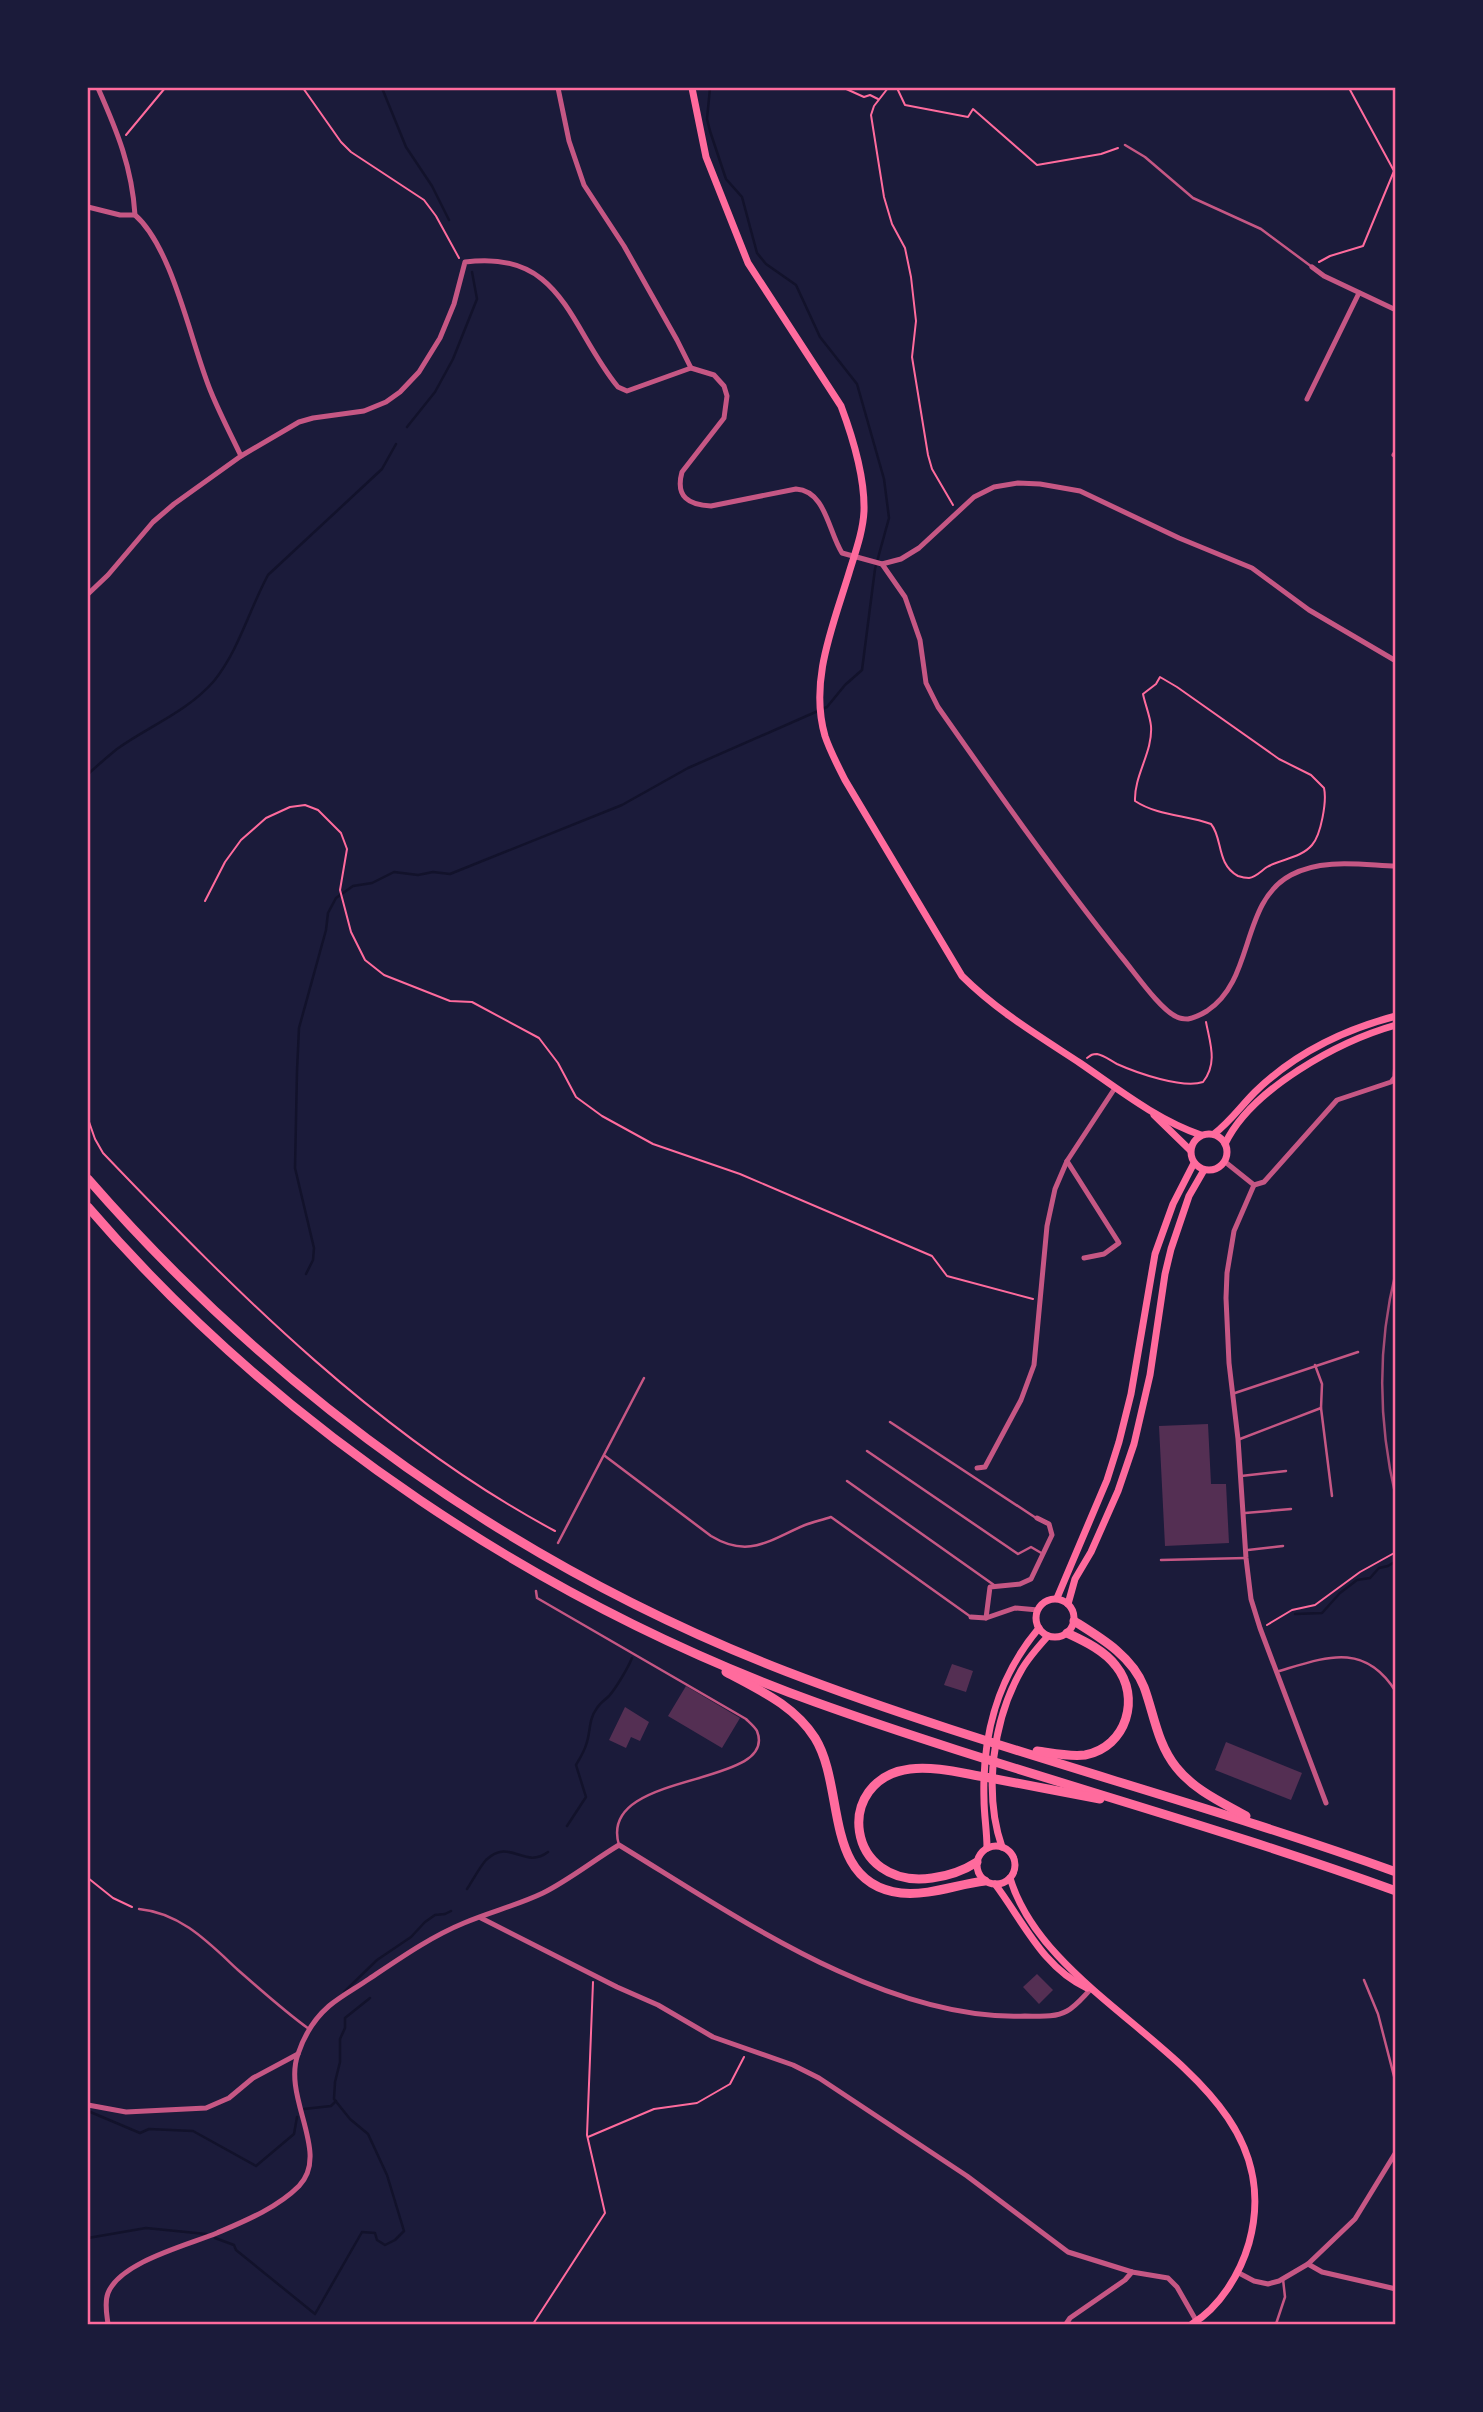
<svg xmlns="http://www.w3.org/2000/svg" width="1483" height="2412" font-family="Inter,sans-serif">
  <style>
    .lines { fill: none; stroke-linecap: round; stroke-linejoin: round }
    .stream { stroke: #12122b; stroke-width: 2.5 }
    .building { fill: #542f53 }
    .path { stroke: #ff6b9d; stroke-width: 2 }
    .service { stroke: #c65784; stroke-width: 2.5 }
    .minor { stroke: #c65784; stroke-width: 5 }
    .secondary { stroke: #ff6b9d; stroke-width: 7 }
    .motorway { stroke: #ff6b9d; stroke-width: 9 }
    .rail { stroke: #a44b75; stroke-width: 2.5 }
    .neatline { fill: none; stroke: #ff6b9d; stroke-width: 2.5 }
  </style>
  <rect width="100%" height="100%" fill="#1b1b3a"/>
  <g class="lines">
    <g class="stream">
      <polyline points="382,88 406,147 432,186 449,220"/>
      <polyline points="407,427 435,392 453,359 477,299 472,272"/>
      <path d="M88,774C97,766 107,757 117,749C149,726 187,712 214,681C239,650 249,610 268,575L382,469L396,444"/>
      <polyline points="306,1274 313,1260 314,1248 295,1168 297,1071 299,1028 326,930 328,913 336,898 353,886 372,883 394,872 418,875 433,872 450,874 622,805 688,768 827,707 845,685 862,670 875,569 889,518 884,479 857,384 820,337 796,285 766,264 757,253 742,197 726,179 710,131 707,119 710,88"/>
      <polyline points="1295,1614 1322,1613 1340,1593 1357,1580 1370,1578 1379,1568 1388,1566 1396,1561"/>
      <path d="M567,1826L586,1797L576,1765C580,1758 584,1752 586,1745C591,1732 588,1720 597,1708C600,1703 605,1700 609,1696C616,1688 628,1668 632,1658"/>
      <path d="M467,1889C473,1880 479,1868 486,1860C510,1837 524,1870 548,1852"/>
      <polyline points="344,1992 377,1960 411,1937 425,1922 435,1915 445,1914 451,1911"/>
      <polyline points="304,2109 331,2106 336,2101"/>
      <polyline points="88,2111 140,2133 149,2129 193,2131 256,2166 294,2134 297,2117"/>
      <polyline points="88,2238 146,2228 206,2234"/>
      <polyline points="215,2238 234,2245 236,2250 315,2314 362,2232 375,2233 377,2240 385,2245 395,2240 404,2231 387,2175 368,2134 350,2119 334,2099 335,2082 340,2062 340,2039 345,2028 345,2018 370,1998"/>
    </g>
  </g>
  <g class="building">
    <polygon points="1208,1424 1211,1484 1226,1484 1229,1543 1165,1546 1159,1426"/>
    <polygon points="952,1664 973,1671 966,1692 944,1685"/>
    <polygon points="686,1686 740,1718 722,1748 668,1716"/>
    <polygon points="625,1707 649,1722 640,1741 631,1737 626,1748 609,1740"/>
    <polygon points="1226,1742 1302,1773 1291,1800 1215,1770"/>
    <polygon points="1037,1974 1053,1990 1039,2004 1023,1987"/>
  </g>
  <g class="lines">
    <g class="path">
      <polyline points="303,88 341,142 351,152 424,200 436,216 459,258"/>
      <polyline points="844,88 864,97 870,95 878,99"/>
      <polyline points="888,88 874,106 871,115 884,197 892,224 905,248 911,277 916,321 912,357 928,455 932,469 953,505"/>
      <polyline points="897,88 905,105 968,117 973,109 1037,165 1101,154 1118,148"/>
      <polyline points="126,135 165,88"/>
      <polyline points="1319,262 1330,256 1363,246 1394,171 1349,88"/>
      <path d="M1160,677L1177,687L1279,759L1311,775L1324,788C1327,801 1321,835 1312,845C1301,858 1281,859 1267,867C1261,871 1256,877 1249,878C1245,878 1241,877 1238,876C1216,864 1223,838 1211,824C1186,815 1158,816 1135,801C1134,775 1153,752 1151,726C1150,716 1145,704 1143,694L1156,684Z"/>
      <polyline points="205,901 225,862 241,840 266,818 290,807 305,805 318,810 341,833 347,849 340,890 351,932 365,960 384,975 450,1001 472,1002 539,1038 558,1063 576,1097 602,1116 653,1144 740,1174 932,1256 947,1276 1033,1299"/>
      <path d="M1087,1058C1091,1055 1092,1054 1097,1054C1104,1055 1111,1061 1117,1064C1137,1073 1183,1089 1203,1082C1218,1063 1210,1043 1206,1022"/>
      <path d="M88,1119L95,1139L103,1153C239,1295 381,1438 555,1531"/>
      <polyline points="1267,1625 1292,1610 1315,1605 1360,1572 1396,1552"/>
      <polyline points="88,1878 113,1898 132,1907"/>
      <polyline points="588,2137 654,2109 697,2103 730,2084 744,2057"/>
      <polyline points="533,2324 605,2213 587,2135 593,1982"/>
    </g>
    <g class="service">
      <polyline points="1125,145 1145,157 1193,198 1261,229 1312,267"/>
      <polyline points="1315,1365 1322,1384 1321,1408"/>
      <polyline points="1232,1394 1358,1352"/>
      <polyline points="890,1422 1036,1518"/>
      <polyline points="1240,1439 1321,1408 1332,1496"/>
      <polyline points="867,1451 1018,1554 1031,1547 1043,1554"/>
      <path d="M605,1456L711,1536C749,1559 769,1540 805,1525C813,1522 822,1520 831,1517L971,1617"/>
      <polyline points="1241,1476 1286,1471"/>
      <polyline points="847,1481 994,1585"/>
      <polyline points="1245,1513 1291,1509"/>
      <polyline points="558,1543 644,1378"/>
      <polyline points="1248,1550 1283,1546"/>
      <polyline points="1161,1560 1246,1558"/>
      <path d="M536,1591L537,1598L746,1719C749,1722 755,1727 757,1731C780,1789 596,1769 619,1845"/>
      <path d="M1276,1672C1324,1658 1364,1640 1396,1692"/>
      <path d="M139,1909C181,1913 209,1943 238,1970C261,1990 284,2011 309,2029"/>
      <polyline points="1364,1980 1378,2014 1396,2084"/>
      <polyline points="1276,2324 1285,2297 1283,2279"/>
    </g>
    <g class="minor">
      <path d="M98,88C117,131 132,167 135,215C173,248 191,344 211,392C220,414 231,435 241,456"/>
      <polyline points="558,88 569,141 584,185 624,246 677,340 691,368"/>
      <polyline points="88,207 120,215 135,215"/>
      <polyline points="1312,267 1324,276 1396,310"/>
      <polyline points="1307,399 1359,293"/>
      <polyline points="1394,455 1396,452"/>
      <polyline points="882,564 901,559 919,548 974,497 994,487 1018,483 1040,484 1080,491 1179,538 1252,568 1309,610 1396,661"/>
      <path d="M88,594L108,575L153,522L174,504L241,456L299,422L313,418L364,411L386,402L400,392L419,372L440,338L454,304L465,262C562,249 569,327 618,387L627,391L691,368L714,375L724,386L727,396L724,418L682,472C675,497 689,505 711,506L796,489C826,491 828,531 842,553L882,564L905,597L920,640L926,683L938,707C997,791 1056,875 1120,955C1133,970 1160,1010 1177,1017C1181,1019 1184,1019 1188,1019C1194,1018 1202,1014 1207,1011C1255,980 1240,902 1291,875C1322,858 1362,865 1396,866"/>
      <polyline points="1067,1161 1119,1243 1104,1254 1084,1258"/>
      <polyline points="1224,1161 1254,1185 1234,1231 1227,1273 1226,1298 1229,1363 1238,1439 1246,1558 1251,1599 1260,1628 1326,1803"/>
      <polyline points="1254,1185 1264,1182 1337,1100 1391,1082 1395,1077 1396,1060"/>
      <polyline points="977,1468 985,1467 1021,1400 1034,1365 1047,1226 1055,1189 1067,1161 1115,1088"/>
      <polyline points="971,1617 986,1618 1015,1608 1038,1610"/>
      <polyline points="986,1618 990,1587 1020,1584 1031,1579 1052,1535 1049,1524 1037,1518"/>
      <polyline points="481,1918 617,1987 658,2005 713,2037 793,2065 819,2078 967,2176 1068,2252 1132,2272 1168,2278 1177,2287 1197,2322"/>
      <polyline points="88,2105 126,2112 206,2108 229,2098 253,2078 298,2054"/>
      <polyline points="1308,2264 1322,2272 1396,2289"/>
      <polyline points="1237,2272 1254,2281 1268,2284 1279,2281 1308,2264 1355,2219 1396,2152"/>
      <path d="M108,2324C107,2315 104,2303 108,2293C120,2262 188,2245 217,2233C245,2221 277,2208 299,2186C331,2153 282,2098 298,2054C304,2036 314,2019 329,2006C341,1996 356,1988 369,1979C399,1959 430,1937 464,1923C490,1912 518,1905 543,1893C569,1880 594,1860 619,1845C734,1915 886,2022 1025,2016C1038,2016 1055,2018 1067,2011C1076,2006 1083,1997 1090,1990"/>
      <polyline points="1066,2324 1070,2318 1125,2280 1132,2272"/>
    </g>
    <g class="secondary">
      <path d="M692,88L706,157L748,263L841,406C853,438 865,476 864,511C863,532 855,553 849,573C833,626 809,681 825,736C830,751 838,766 845,780L962,976C997,1011 1039,1036 1080,1063C1118,1089 1157,1120 1201,1135"/>
      <polyline points="1154,1115 1190,1150"/>
      <circle cx="1209" cy="1152" r="18"/>
      <path d="M1214,1134C1230,1122 1241,1106 1255,1092C1295,1053 1342,1030 1396,1016"/>
      <path d="M1225,1144C1251,1089 1339,1041 1396,1025"/>
      <polyline points="1057,1598 1107,1480 1119,1442 1131,1394 1155,1254 1173,1204 1194,1163"/>
      <circle cx="1055" cy="1618" r="19"/>
      <polyline points="1068,1604 1075,1579 1091,1552 1118,1491 1134,1444 1150,1375 1165,1274 1171,1249 1189,1196 1204,1170"/>
      <circle cx="996" cy="1865" r="19"/>
      <path d="M1002,1847C983,1792 993,1719 1022,1669C1029,1657 1039,1646 1048,1636"/>
      <path d="M987,1848C987,1831 984,1815 984,1799C982,1735 997,1678 1039,1628"/>
      <path d="M1010,1878C1052,2018 1296,2072 1249,2243C1240,2274 1220,2307 1192,2324"/>
      <path d="M995,1884C1023,1921 1043,1968 1087,1988"/>
    </g>
    <g class="motorway">
      <path d="M88,1179C278,1397 515,1566 785,1671C985,1748 1194,1799 1396,1872"/>
      <path d="M88,1207C279,1429 540,1602 815,1702C1007,1771 1204,1821 1396,1891"/>
      <path d="M1074,1621C1101,1638 1132,1656 1144,1687C1154,1714 1157,1743 1176,1767C1194,1790 1221,1802 1246,1816"/>
      <path d="M726,1672C759,1690 794,1705 815,1738C846,1788 822,1884 901,1893C929,1896 958,1884 985,1881"/>
      <path d="M1037,1751C1052,1753 1069,1757 1085,1755C1127,1747 1141,1697 1116,1666C1104,1650 1084,1641 1067,1633"/>
      <path d="M977,1862C963,1871 948,1876 932,1878C845,1890 833,1779 910,1769C934,1766 961,1773 985,1777C1023,1784 1062,1792 1100,1799"/>
    </g>
    <path class="rail" d="M1396,1271C1377,1347 1378,1422 1396,1498"/>
  </g>
  <rect width="1483" height="2412" fill="none" stroke="#1b1b3a" stroke-width="178"/>
  <rect x="89" y="89" width="1305" height="2234" class="neatline"/>
</svg>
